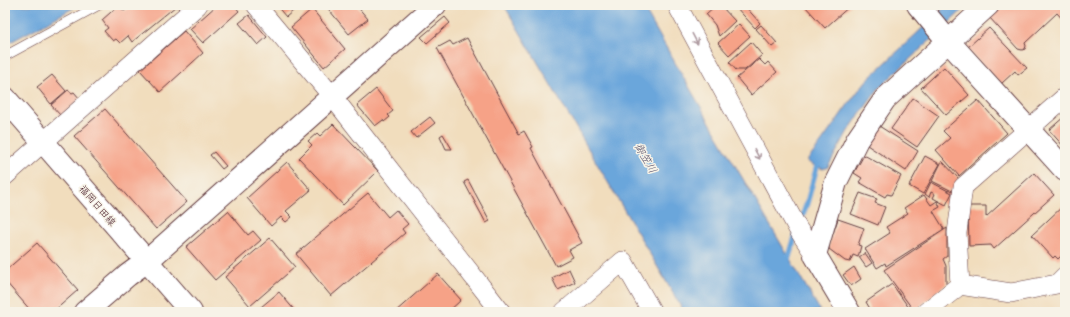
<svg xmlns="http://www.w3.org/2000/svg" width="1070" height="317" font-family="Delius,'Klee One',sans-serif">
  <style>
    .water { fill: #6aa6db; stroke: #5a6283 }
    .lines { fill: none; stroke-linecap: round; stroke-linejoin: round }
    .stream { stroke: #6aa6db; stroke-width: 5.5 }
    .building { fill: #f6a287 }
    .service-casing { stroke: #633c41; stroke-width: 10 }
    .minor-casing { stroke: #633c41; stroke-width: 20 }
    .tertiary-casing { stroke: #633c41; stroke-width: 24 }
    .secondary-casing { stroke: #633c41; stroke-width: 24 }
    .service { stroke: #fff; stroke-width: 9 }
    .minor { stroke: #fff; stroke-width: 19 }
    .tertiary { stroke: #fff; stroke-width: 22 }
    .secondary { stroke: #fff; stroke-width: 22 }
    .oneway { stroke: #ae9aa0 }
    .labels { text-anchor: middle; stroke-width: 3; stroke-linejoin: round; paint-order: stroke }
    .street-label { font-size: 10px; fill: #4a1f2b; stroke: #f7f3e8 }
    .water-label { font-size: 11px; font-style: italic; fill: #554e69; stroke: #f7f3e8 }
  </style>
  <rect width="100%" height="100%" fill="#f7f3e8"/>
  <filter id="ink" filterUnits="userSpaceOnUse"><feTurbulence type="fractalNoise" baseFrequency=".025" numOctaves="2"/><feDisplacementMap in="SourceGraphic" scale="8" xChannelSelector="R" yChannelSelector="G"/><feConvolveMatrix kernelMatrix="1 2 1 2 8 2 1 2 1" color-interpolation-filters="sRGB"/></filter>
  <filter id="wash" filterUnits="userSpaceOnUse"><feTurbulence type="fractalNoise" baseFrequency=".012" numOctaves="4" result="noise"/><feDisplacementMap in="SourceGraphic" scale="16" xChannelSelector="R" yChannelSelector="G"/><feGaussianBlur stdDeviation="0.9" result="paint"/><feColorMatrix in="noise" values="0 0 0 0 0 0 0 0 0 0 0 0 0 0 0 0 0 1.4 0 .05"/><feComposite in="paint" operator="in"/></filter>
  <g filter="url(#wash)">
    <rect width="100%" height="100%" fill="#f1ddbd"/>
    <g class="water">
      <polygon points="5,5 79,5 5,45"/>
      <polygon points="504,5 642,5 685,80 821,312 684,312"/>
      <path d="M947,5H968L879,88L848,131L828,167L823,169L811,164L807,161C828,135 845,106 867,80Z"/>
    </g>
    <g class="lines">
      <g class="stream">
        <polyline points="800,223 807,203 817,166 820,161"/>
        <polyline points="787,263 796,234"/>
      </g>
    </g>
    <g id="blocks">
      <g class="building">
        <polygon points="119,5 124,11 132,5 184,5 179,9 176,6 132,42 128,36 120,43 116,39 113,41 104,31 108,28 102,20"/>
        <polygon points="217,5 234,5 239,11 203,43 190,29"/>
        <polygon points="276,5 300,5 286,17"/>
        <polygon points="325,5 356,5 368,19 349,34"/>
        <polygon points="716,5 720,5 735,21 719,36 715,25 706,14"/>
        <polygon points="734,5 744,5 760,23 755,28"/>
        <polygon points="804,5 851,5 825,28"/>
        <polygon points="1002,5 1065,5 1065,22 1057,13 1025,43 1026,46 1025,49 1022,50 1018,49 989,17"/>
        <polygon points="312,9 345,49 324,67 291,27"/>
        <polygon points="249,15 267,37 258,45 239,23"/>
        <polygon points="445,17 450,23 427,43 421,37"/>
        <polygon points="739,24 750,36 729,55 718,43"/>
        <polygon points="761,25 777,43 772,47 756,29"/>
        <polygon points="989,28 1027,68 1018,75 1015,71 1001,84 967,48"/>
        <polygon points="184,31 203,53 160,92 140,70"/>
        <polygon points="467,38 519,134 524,131 533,147 531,148 582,243 569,250 573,257 556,266 437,48 450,41 453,45"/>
        <polygon points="751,42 762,55 745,70 736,70 729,62"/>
        <polygon points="759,59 765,65 768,62 777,72 751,95 737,78"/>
        <polygon points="944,67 969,95 946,115 921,88"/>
        <polygon points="52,75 66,91 51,104 37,87"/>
        <polygon points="376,89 393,111 388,115 390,117 384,122 383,120 375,126 357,105"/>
        <polygon points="68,90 72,93 74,92 80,99 61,116 51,105"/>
        <polygon points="913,98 939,116 917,147 891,129"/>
        <polygon points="978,100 1007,133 959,176 936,150 950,138 943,131"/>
        <polygon points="105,109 187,202 156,229 74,136"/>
        <polygon points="1065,116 1065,148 1049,130"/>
        <polygon points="430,117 435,123 416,138 411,132"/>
        <polygon points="333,124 378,171 343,205 299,158 312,145 308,141 317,133 320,136"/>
        <polygon points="879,126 918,151 906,171 867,145"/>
        <polygon points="443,134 452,149 446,149 440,136"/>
        <polygon points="214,152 226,166 222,169 210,155"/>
        <polygon points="864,155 901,176 891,195 887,194 885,197 859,182 862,178 854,173"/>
        <polygon points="925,156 940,164 923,194 909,186"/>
        <polygon points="942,161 959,179 952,191 932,181"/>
        <polygon points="287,162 311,190 286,211 292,217 286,222 281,217 271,226 247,198"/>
        <polygon points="1034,173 1054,195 994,249 991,245 969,246 968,206 986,206 986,217"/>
        <polygon points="468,180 490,221 486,223 464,182"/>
        <polygon points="931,182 952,193 946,205 933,198 935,194 931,192 929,197 925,194"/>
        <polygon points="368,193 388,217 396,210 408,224 402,229 405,233 331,296 296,254"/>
        <polygon points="860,193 877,199 875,203 885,207 878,225 851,214"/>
        <polygon points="924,195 931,205 937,201 940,207 933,211 944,229 886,266 885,263 877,268 865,249 890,233 886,227 908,213 904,208"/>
        <polygon points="1064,205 1065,207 1065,252 1058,259 1055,256 1053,258 1032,235"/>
        <polygon points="228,211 248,235 253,231 261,240 215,280 186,247"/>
        <polygon points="838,219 864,228 858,245 861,246 858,257 853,255 850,262 845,261 829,249 829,245"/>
        <polygon points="947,228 947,256 943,259 946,266 946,284 914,311 884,270"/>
        <polygon points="270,238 295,267 250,306 225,277"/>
        <polygon points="37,243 78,290 53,312 32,312 5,281 5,271"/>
        <polygon points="865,253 872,263 866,267 859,257"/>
        <polygon points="854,267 861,279 851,286 843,275"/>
        <polygon points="569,269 575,282 558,290 552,278"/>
        <polygon points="438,274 461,300 448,312 395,312"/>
        <polygon points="892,284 909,308 904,312 872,312 866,302"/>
        <polygon points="279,292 296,312 255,312"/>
      </g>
    </g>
  </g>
  <g filter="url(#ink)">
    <use href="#blocks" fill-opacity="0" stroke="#633c41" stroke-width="1"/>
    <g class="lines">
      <defs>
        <polyline id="service" points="5,56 99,5"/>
        <g id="minor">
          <polyline points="256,5 332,96 501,312"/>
          <polyline points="677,5 798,229 815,255"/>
          <polyline points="1065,97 963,187 957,233 960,285 1011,293 1057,284 1065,276"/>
          <polyline points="5,176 198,5"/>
          <polyline points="564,312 623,261 652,312"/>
          <polyline points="926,312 960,285"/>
        </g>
        <g id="tertiary">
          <polyline points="918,5 948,41 1065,170"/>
          <polyline points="85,312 128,275 147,261 435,5"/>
          <polyline points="849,312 815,255 836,182 857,140 885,99 988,5"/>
        </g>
        <polyline id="secondary" points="5,98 191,312"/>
      </defs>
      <use href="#service" class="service-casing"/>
      <use href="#minor" class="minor-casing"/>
      <use href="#tertiary" class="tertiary-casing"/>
      <use href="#secondary" class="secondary-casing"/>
      <use href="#service" class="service"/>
      <use href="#minor" class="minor"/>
      <use href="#tertiary" class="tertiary"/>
      <use href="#secondary" class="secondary"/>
    </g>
    <defs><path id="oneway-shaft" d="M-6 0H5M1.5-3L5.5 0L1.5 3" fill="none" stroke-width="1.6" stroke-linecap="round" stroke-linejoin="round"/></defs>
    <g class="oneway">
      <use href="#oneway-shaft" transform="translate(695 39) rotate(62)"/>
      <use href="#oneway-shaft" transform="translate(757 154) rotate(62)"/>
    </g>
  </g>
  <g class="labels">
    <g class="street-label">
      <text transform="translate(98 205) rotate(49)" y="4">福岡日田線</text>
    </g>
    <g class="water-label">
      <text transform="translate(646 158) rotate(60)" y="4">御笠川</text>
    </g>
  </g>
  <rect width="1070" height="317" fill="none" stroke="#f7f3e8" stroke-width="20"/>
</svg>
